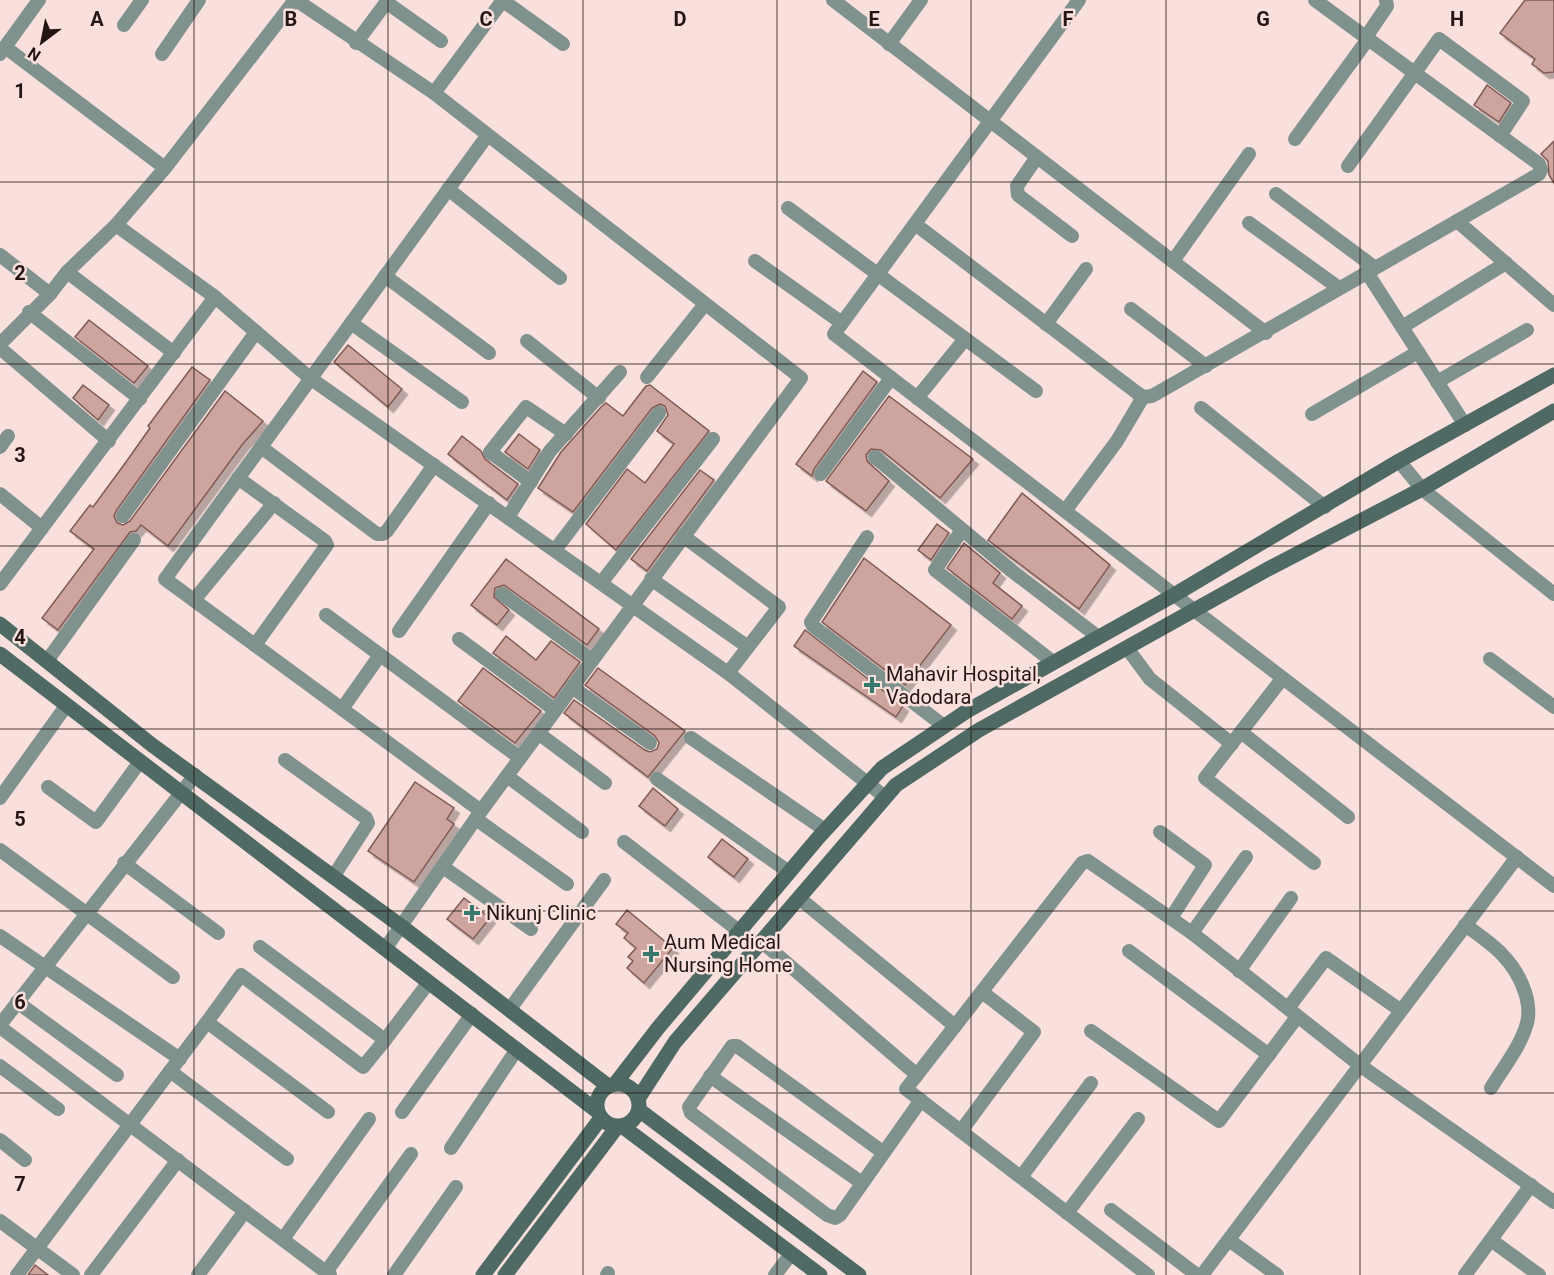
<svg xmlns="http://www.w3.org/2000/svg" width="1554" height="1275" font-family="Roboto,sans-serif">
  <style>
    .building { fill: #cda49e; stroke: #7f5a55; stroke-width: 1.5; filter: url(#shadow) }
    .lines { fill: none; stroke-linecap: round; stroke-linejoin: round }
    .street { stroke: #80928e; stroke-width: 14 }
    .secondary { stroke: #4f6a64; stroke-width: 15 }
    .grid { fill: none; stroke: #251614; stroke-width: 1.5; stroke-opacity: 0.55 }
    .poi-dot { fill: #36796c; stroke: #fae0dc; stroke-width: 2 }
    .labels { text-anchor: middle; stroke-width: 5; stroke-linejoin: round; paint-order: stroke }
    .poi-label { font-size: 20px; fill: #251614; stroke: #fae0dc; text-anchor: start }
    .grid-label { font-size: 20px; text-anchor: middle; font-weight: bold; fill: #251614; stroke: #fae0dc; stroke-width: 5; stroke-linejoin: round; paint-order: stroke }
  </style>
  <defs>
    <filter id="shadow"><feDropShadow dx="5.5" dy="5.5" stdDeviation="0" flood-color="#0004"/></filter>
  </defs>
  <rect width="100%" height="100%" fill="#fae0dc"/>
  <g class="building">
    <polygon points="1525,0 1554,0 1554,72 1544,73 1532,64 1535,59 1500,33"/>
    <polygon points="1487,85 1511,103 1499,122 1474,105"/>
    <polygon points="1554,141 1554,183 1549,175 1548,161 1541,154"/>
    <polygon points="89,320 148,366 134,383 75,337"/>
    <polygon points="348,345 402,389 388,407 334,362"/>
    <polygon points="192,367 210,380 116,511 114,516 117,523 123,525 130,521 225,391 263,421 242,445 168,546 141,525 136,531 130,532 58,630 42,618 94,549 70,531 90,505 93,507 126,462 150,428 148,426"/>
    <polygon points="863,371 877,382 814,469 812,476 796,464"/>
    <polygon points="83,385 109,405 98,420 73,398"/>
    <polygon points="650,385 709,431 616,550 586,524 627,469 645,483 674,444 657,431 668,415 665,406 660,404 652,408 573,512 538,488 561,452 601,407 606,403 623,416 646,386"/>
    <polygon points="889,396 973,459 940,498 881,450 871,449 866,455 867,461 889,481 866,511 826,481"/>
    <polygon points="519,434 540,450 528,469 505,452"/>
    <polygon points="462,436 481,451 485,459 518,484 507,500 448,454"/>
    <polygon points="700,470 714,480 647,571 631,559"/>
    <polygon points="1022,493 1110,565 1079,609 988,540"/>
    <polygon points="937,524 949,533 931,560 918,550"/>
    <polygon points="964,543 1000,573 993,583 1022,606 1012,619 947,568"/>
    <polygon points="864,558 951,625 905,685 822,622"/>
    <polygon points="506,559 599,629 587,645 504,585 495,588 494,597 509,610 497,625 471,605"/>
    <polygon points="805,630 903,706 896,717 794,646"/>
    <polygon points="506,636 536,660 551,641 580,662 554,698 493,653"/>
    <polygon points="483,668 541,711 515,743 458,701"/>
    <polygon points="598,668 685,731 648,777 564,713 574,700 645,750 650,752 657,749 659,743 655,736 585,685"/>
    <polygon points="415,782 454,808 447,819 454,824 414,882 368,851"/>
    <polygon points="653,788 678,809 665,826 639,806"/>
    <polygon points="722,839 748,859 734,877 708,857"/>
    <polygon points="464,898 490,918 473,939 447,919"/>
    <polygon points="627,910 673,948 644,983 627,968 633,961 628,957 636,948 624,938 628,933 616,924"/>
    <polygon points="35,1265 48,1275 28,1275"/>
  </g>
  <g class="lines">
    <g class="street">
      <polyline points="296,0 434,93 801,378 481,811 385,949"/>
      <polyline points="502,0 563,44"/>
      <polyline points="833,0 1266,333"/>
      <polyline points="1079,0 834,334 1554,886"/>
      <polyline points="386,2 441,41"/>
      <polyline points="124,25 142,0"/>
      <polyline points="1366,37 1387,6 1386,0"/>
      <polyline points="356,43 388,0"/>
      <polyline points="889,44 921,0"/>
      <polyline points="5,47 165,168"/>
      <polyline points="0,54 39,0"/>
      <polyline points="162,54 199,0"/>
      <polyline points="434,93 503,0"/>
      <polyline points="1295,139 1368,39"/>
      <polyline points="1037,157 1017,186 1018,195 1072,236"/>
      <polyline points="1348,166 1439,39 1523,101 1500,136"/>
      <polyline points="448,189 560,278"/>
      <polyline points="1276,194 1374,267"/>
      <polyline points="788,208 1036,391"/>
      <polyline points="1457,221 1554,305"/>
      <polyline points="1249,223 1339,288"/>
      <polyline points="915,224 1136,392 1143,397 1152,396 1539,174 1541,170 1539,164 1315,0"/>
      <polyline points="116,225 215,297 310,378 728,673 885,797"/>
      <polyline points="0,255 50,294 67,272 116,225 165,168 295,0"/>
      <polyline points="755,261 842,323"/>
      <polyline points="1173,261 1249,154"/>
      <polyline points="1366,271 1465,425"/>
      <polyline points="67,272 174,353"/>
      <polyline points="385,276 489,353"/>
      <polyline points="1131,309 1206,366"/>
      <polyline points="29,312 140,399"/>
      <polyline points="351,323 462,402"/>
      <polyline points="1046,324 1086,269"/>
      <polyline points="1402,327 1506,263"/>
      <polyline points="527,341 599,398"/>
      <polyline points="0,344 50,294"/>
      <polyline points="0,348 109,441"/>
      <polyline points="647,377 705,304"/>
      <polyline points="1437,382 1527,330"/>
      <polyline points="917,398 965,339"/>
      <polyline points="1201,408 1325,507"/>
      <polyline points="1312,414 1418,352"/>
      <polyline points="0,447 8,436"/>
      <polyline points="261,447 377,534 383,534 387,531 434,465"/>
      <polyline points="875,457 1012,571 1097,636"/>
      <polyline points="1399,461 1422,489 1554,594"/>
      <polyline points="821,474 891,378"/>
      <polyline points="238,478 325,541 327,545 255,645"/>
      <polyline points="531,482 490,452 526,407 566,434"/>
      <polyline points="0,494 42,528"/>
      <polyline points="1065,511 1117,441 1143,397"/>
      <polyline points="123,516 256,332"/>
      <polyline points="508,517 550,451 620,372"/>
      <polyline points="962,530 935,570 1053,662"/>
      <polyline points="683,536 779,607 728,673"/>
      <polyline points="867,537 811,622 813,626 944,726"/>
      <polyline points="555,550 659,413"/>
      <polyline points="651,579 748,647"/>
      <polyline points="601,583 713,439"/>
      <polyline points="0,584 215,297"/>
      <polyline points="502,594 592,660"/>
      <polyline points="194,600 274,503"/>
      <polyline points="326,615 520,758"/>
      <polyline points="399,631 489,503"/>
      <polyline points="459,639 555,710"/>
      <polyline points="1127,648 1150,679 1232,744"/>
      <polyline points="1490,659 1554,707"/>
      <polyline points="47,661 134,540"/>
      <polyline points="1282,679 1205,778 1314,863"/>
      <polyline points="572,687 650,743"/>
      <polyline points="342,709 380,655"/>
      <polyline points="1241,732 1348,817"/>
      <polyline points="538,733 605,783"/>
      <polyline points="691,738 825,830"/>
      <polyline points="285,760 366,818 368,823 333,877"/>
      <polyline points="507,776 582,832"/>
      <polyline points="657,779 789,872"/>
      <polyline points="48,787 96,822 139,763"/>
      <polyline points="0,798 66,706"/>
      <polyline points="481,811 165,579 487,136"/>
      <polyline points="476,819 567,884"/>
      <polyline points="1160,832 1205,865 1171,918"/>
      <polyline points="624,842 739,931"/>
      <polyline points="0,850 173,977"/>
      <polyline points="124,863 218,933"/>
      <polyline points="443,867 531,929"/>
      <polyline points="799,898 955,1026"/>
      <path d="M1465,925C1492,944 1514,959 1525,992C1528,1002 1530,1012 1527,1023C1521,1046 1503,1068 1491,1088"/>
      <polyline points="1192,933 1246,857"/>
      <polyline points="0,936 180,1059"/>
      <polyline points="761,941 917,1075"/>
      <polyline points="260,947 385,1040 429,982"/>
      <polyline points="1129,951 1269,1055"/>
      <polyline points="1239,971 1291,898"/>
      <polyline points="17,1002 117,1075"/>
      <polyline points="1289,1007 1326,958 1400,1010"/>
      <polyline points="510,1009 604,880"/>
      <polyline points="207,1022 241,975 363,1067 385,1040"/>
      <polyline points="0,1025 195,775"/>
      <polyline points="0,1027 330,1275"/>
      <polyline points="1091,1031 1219,1121 1297,1017"/>
      <polyline points="0,1066 58,1109"/>
      <polyline points="170,1071 287,1159"/>
      <polyline points="710,1076 862,1183"/>
      <polyline points="402,1112 472,1014"/>
      <polyline points="961,1131 1034,1032 982,992"/>
      <polyline points="0,1140 25,1160"/>
      <polyline points="451,1148 517,1049"/>
      <polyline points="884,1153 737,1046 732,1046 689,1107 691,1113 827,1215 835,1218 840,1215 921,1100"/>
      <polyline points="1021,1177 1091,1083"/>
      <polyline points="1111,1210 1197,1275"/>
      <polyline points="1067,1213 1138,1119"/>
      <polyline points="0,1221 73,1275"/>
      <polyline points="283,1239 369,1119"/>
      <polyline points="1229,1240 1277,1275"/>
      <polyline points="1491,1240 1539,1275"/>
      <polyline points="326,1272 411,1154"/>
      <polyline points="17,1275 207,1022 328,1112"/>
      <polyline points="91,1275 178,1160"/>
      <polyline points="198,1275 245,1211"/>
      <polyline points="394,1275 456,1187"/>
      <polyline points="607,1275 608,1273"/>
      <polyline points="775,1275 791,1254"/>
      <polyline points="1148,1275 906,1089 1082,863 1088,861 1192,933 1361,1066 1554,1202"/>
      <polyline points="1202,1275 1517,857"/>
      <polyline points="1465,1275 1531,1185"/>
    </g>
    <g class="secondary">
      <polyline points="0,624 152,745 401,926 608,1086"/>
      <polyline points="0,654 597,1111"/>
      <circle cx="618" cy="1105" r="21"/>
      <polyline points="615,1084 658,1028 818,838 882,768 967,711 1174,595 1399,461 1554,375"/>
      <polyline points="638,1099 675,1042 896,785 979,730 1268,569 1422,489 1554,411"/>
      <polyline points="639,1110 859,1275"/>
      <polyline points="622,1126 820,1275"/>
      <polyline points="483,1275 601,1118"/>
      <polyline points="505,1275 617,1127"/>
    </g>
  </g>
  <path class="grid" d="M194,0V1275M388,0V1275M583,0V1275M777,0V1275M971,0V1275M1166,0V1275M1360,0V1275M0,182H1554M0,364H1554M0,546H1554M0,729H1554M0,911H1554M0,1093H1554"/>
  <g class="poi-dot">
    <path d="M869 676h6v6h6v6h-6v6h-6v-6h-6v-6h6z"/>
    <path d="M469 904h6v6h6v6h-6v6h-6v-6h-6v-6h6z"/>
    <path d="M648 945h6v6h6v6h-6v6h-6v-6h-6v-6h6z"/>
  </g>
  <g class="labels">
    <g class="poi-label">
      <text x="886" y="681">Mahavir Hospital,<tspan x="886" dy="23">Vadodara</tspan></text>
      <text x="486" y="920">Nikunj Clinic</text>
      <text x="664" y="949">Aum Medical<tspan x="664" dy="23">Nursing Home</tspan></text>
    </g>
  </g>
  <g class="grid-label">
    <text x="97" y="26">A</text>
    <text x="291" y="26">B</text>
    <text x="486" y="26">C</text>
    <text x="680" y="26">D</text>
    <text x="874" y="26">E</text>
    <text x="1068" y="26">F</text>
    <text x="1263" y="26">G</text>
    <text x="1457" y="26">H</text>
    <text x="20" y="98">1</text>
    <text x="20" y="280">2</text>
    <text x="20" y="462">3</text>
    <text x="20" y="644">4</text>
    <text x="20" y="826">5</text>
    <text x="20" y="1009">6</text>
    <text x="20" y="1191">7</text>
  </g>
  <g transform="translate(42 42) rotate(212)" stroke="#fae0dc" stroke-width="4.5" paint-order="stroke">
  <path d="M0-4.5L10 22L0 15L-10 22Z" fill="#251614"/>
  <text y="-9" font-size="16" font-weight="bold" text-anchor="middle" fill="#251614">N</text>
  </g>
</svg>
